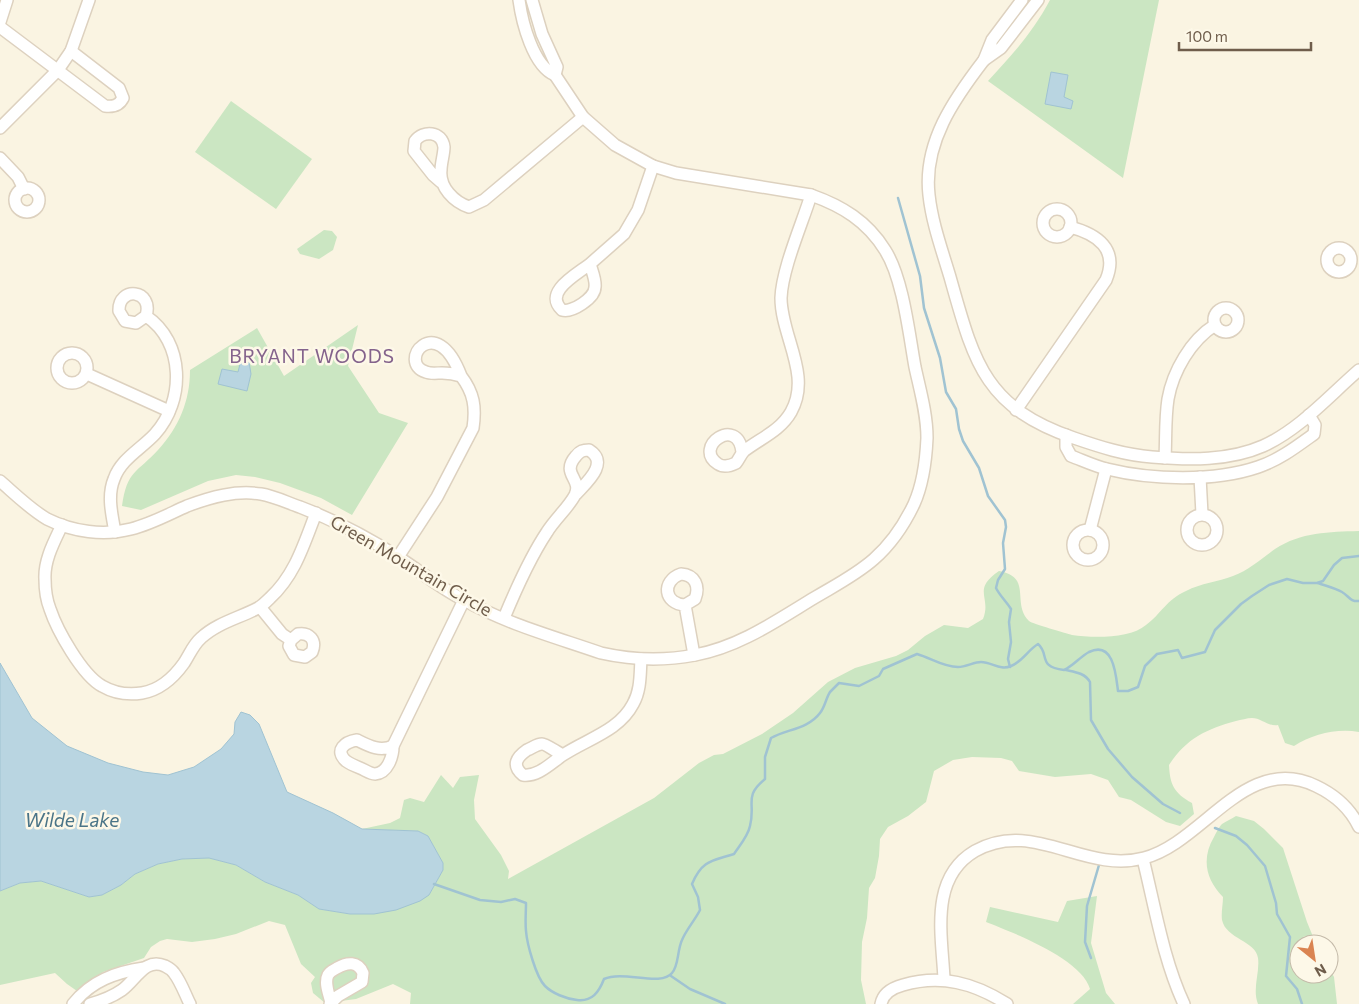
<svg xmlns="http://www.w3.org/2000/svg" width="1359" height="1004" font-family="Commissioner,sans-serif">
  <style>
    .green { fill: #cbe6c2 }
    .water { fill: #b9d5e1; stroke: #a0c3d2 }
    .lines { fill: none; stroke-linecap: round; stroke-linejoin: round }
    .stream { stroke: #a0c3d2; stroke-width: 2.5 }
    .minor-casing { stroke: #ddd1bf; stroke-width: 14 }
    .minor { stroke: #fff; stroke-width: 11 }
    .labels { text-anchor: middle; stroke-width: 5; stroke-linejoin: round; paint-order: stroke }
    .street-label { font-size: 18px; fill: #6f5d4b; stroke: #fdf8e8 }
    .neighbourhood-label { font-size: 19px; letter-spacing: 1px; fill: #84638c; stroke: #fdf8e8 }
    .water-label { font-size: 19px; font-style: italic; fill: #4a7487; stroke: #fdf8e8 }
  </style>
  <rect width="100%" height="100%" fill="#faf4e2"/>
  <g class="green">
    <path d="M1050,0H1159L1123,178L988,81C1013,54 1033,32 1050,0Z"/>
    <polygon points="231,101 312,159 276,209 195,152"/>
    <polygon points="324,230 332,231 337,237 333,250 319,259 300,254 297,249"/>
    <path d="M358,325L348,366L379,413L408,423L352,515L321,498L280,483L255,477L236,475L208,481L141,510L122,506C127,470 137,473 158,450C179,427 190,401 190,370L257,328L284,376Z"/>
    <path d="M1359,531V732C1337,728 1313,734 1294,746L1285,743L1278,725C1269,727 1261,718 1252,718C1247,718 1241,720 1236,721C1206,729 1186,739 1169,765C1170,785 1174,793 1192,803L1194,814L1180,826L1166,822L1131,800L1119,797L1108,780L1091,774L1055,777L1019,771L1012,761L1001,758L972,757L953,760L934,771L926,802L908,816L888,827L880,839L879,856L875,878L869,888L867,918L862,942L861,980L866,1004H410L411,993L393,984L356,999L325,1003L313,993L311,983L315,977L301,964L285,925L269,921L236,934L215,939L192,942L167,939L160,941L151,947L144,958L103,972L77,991L67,984L55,973L0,985V891L20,883L41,881L89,897L102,895L121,885L135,874L158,864L182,859L209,858L236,865L265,882L298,895L319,909L350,914H374L429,895L443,870V863L428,836L418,831L362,829L390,823L400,818L404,800L410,798L424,802L441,775L453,788L460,777L479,775L474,800L475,819L501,855L509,871L508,879L654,798L699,763L714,755L723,754L762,734L793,713L828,682L855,668L896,656L908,650L925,636L944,625L968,628L983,619C992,597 971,590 999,571C1033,577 1011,603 1029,621C1033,624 1066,633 1072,635C1092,638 1130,639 1146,625C1162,613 1166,600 1186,591C1201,583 1218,582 1233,576C1249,570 1261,559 1275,549C1301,532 1329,532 1359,531Z"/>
    <path d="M1236,816L1254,821L1264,829L1283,848L1307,922L1316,944H1299V974H1329V968L1334,977L1337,1004H1258C1252,989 1260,973 1258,958C1256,941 1226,939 1222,920C1221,913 1223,904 1223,897C1206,880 1201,859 1214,837C1216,833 1219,827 1222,824C1226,821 1232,819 1236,816Z"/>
    <path d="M1097,896L1091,943L1106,993L1115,1004H1073L1090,989C1082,959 1014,933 986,922L990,907L1058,922L1067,901Z"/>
  </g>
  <g class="water">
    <polygon points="1051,72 1068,75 1064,97 1073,101 1071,109 1045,104"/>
    <polygon points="241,360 249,362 251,374 247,391 218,384 222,369 238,372"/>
    <polygon points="0,663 32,718 67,746 108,763 143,772 168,775 194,767 221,749 234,734 235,722 241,712 250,715 259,724 287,792 333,813 362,829 418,831 428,836 443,863 443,870 429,895 420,901 396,910 374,914 350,914 319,909 298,895 265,882 236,865 209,858 182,859 158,864 135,874 121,885 102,895 89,897 41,881 20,883 0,891"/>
  </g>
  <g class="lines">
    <g class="stream">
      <path d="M898,198L920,276L924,308L940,358L946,392L956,409L959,429L963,441L979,468L988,496L1005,520L1006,527L1003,543L1005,569L998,580L996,588C1000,596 1006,601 1011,609L1009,622L1011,642L1008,659L1010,667"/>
      <path d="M1318,583C1326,586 1335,588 1342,592C1349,596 1350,602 1359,601"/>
      <path d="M1066,670C1075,672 1085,673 1090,682L1091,720L1108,749L1132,777L1163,804L1180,813"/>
      <polyline points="1215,828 1236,836 1247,845 1265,866 1276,903 1277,914 1290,937 1286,976 1297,989 1302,1004"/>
      <path d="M434,884L480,900L501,902L515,899L526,903C526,912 525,922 526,931C527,944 536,977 545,986C552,993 566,999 577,1000C592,1002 599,992 604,979C623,970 661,987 672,973C679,965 677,951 682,940C686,930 695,920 700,910L698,897L692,884C702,860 712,861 734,854C740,845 748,836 750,826C756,803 743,797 765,779V757L771,738C787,729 808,729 820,713C825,707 826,698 830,692C833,689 836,686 839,683L859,686L879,676L883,669L917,654C931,658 943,667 958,667C966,667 974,662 981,662C992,662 1000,671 1011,666C1022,662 1028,650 1038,644C1050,654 1037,667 1064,670C1073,666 1080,657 1089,652C1114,640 1116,676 1118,691H1128L1138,687L1145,666L1157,654L1178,650L1182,658L1205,652L1215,630L1241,604L1252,596L1269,585L1287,579L1303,583H1317L1323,581L1334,565L1342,558L1359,556"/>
      <polyline points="1091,958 1085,942 1087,906 1099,865"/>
      <polyline points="671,976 690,989 725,1004"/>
    </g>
    <defs>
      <g id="minor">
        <path d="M519,0C522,22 533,66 555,75L557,67L542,34L532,0"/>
        <polyline points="1022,0 992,40 984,60 1001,48 1038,0"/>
        <polyline points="0,22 7,0"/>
        <path d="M0,27L105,106C113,107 119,106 123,98L119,88L71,51"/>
        <path d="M984,60C954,99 923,143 929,195C932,223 942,250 950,277C974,362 984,407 1074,438C1100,447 1125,455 1152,457C1189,460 1229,461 1263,446C1299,430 1329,396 1359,370"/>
        <polyline points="0,128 58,70 71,51 89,0"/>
        <polyline points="0,158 18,177 24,189"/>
        <path d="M441,182L433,175L414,151L415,141C423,130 442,131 444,147C444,154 441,163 441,170C439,187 454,202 469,207L484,200L583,117"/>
        <circle cx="27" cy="200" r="12"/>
        <circle cx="1057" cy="223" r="14"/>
        <circle cx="1339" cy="260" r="12"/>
        <path d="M590,264C576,275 543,292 562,310C572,313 595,298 595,287C596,280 592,271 590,264L624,234L638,210L653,166"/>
        <circle cx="1226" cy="320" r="12"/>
        <circle cx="72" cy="368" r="15"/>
        <polyline points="87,374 169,411"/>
        <path d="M1016,410L1106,280C1119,249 1097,234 1070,227"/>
        <path d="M1066,435V447L1071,456C1082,460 1094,466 1107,469C1152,480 1214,482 1258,467C1279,460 1296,447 1314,434L1315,425L1309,415"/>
        <path d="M742,452C738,415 692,447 718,464C724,468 730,466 736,463C739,459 741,454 744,451C761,438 780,431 791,412C812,375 781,336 781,298C782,269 802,224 811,195"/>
        <path d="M1165,458C1166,439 1165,418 1168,399C1173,371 1191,340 1215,325"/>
        <polyline points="1200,477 1202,514"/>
        <path d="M0,481C15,494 30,509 47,519C73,532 104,536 131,529C151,524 169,514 187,506C211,497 236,490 261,494C274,496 288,503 300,507C334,520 367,537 398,557C420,571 440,588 464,600C507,624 555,637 601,653C632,660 664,661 695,655C739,647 776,621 814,598C834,586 856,575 874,559C891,544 904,525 914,504C923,484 926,460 927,438C927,414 920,390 915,367C909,334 903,278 885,250C867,221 842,206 811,195L676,173L653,166L615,145L583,117L555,75"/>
        <circle cx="1202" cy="530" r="15"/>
        <path d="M62,525C54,542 44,560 45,579C45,589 46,599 50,609C57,630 82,675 102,686C114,693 129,695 142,693C160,690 174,677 184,663C190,654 193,645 201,638C217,623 239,618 258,608C262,606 266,602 270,598C295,575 304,544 316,513"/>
        <circle cx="1088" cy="545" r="15"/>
        <polyline points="1090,530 1106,469"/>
        <path d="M115,532C112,515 107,496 114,479C121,459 141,449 155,434C185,401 185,342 146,316L136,323L125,321L119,311C118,286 154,289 146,316"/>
        <path d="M398,557L437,497L473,428C476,407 474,393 461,376C455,374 448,373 442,373C437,373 430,374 426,372C396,363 436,309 461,376"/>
        <path d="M685,605L695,599C700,586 695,575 681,574C661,581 664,604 685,605L694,655"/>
        <path d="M260,607L282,634L291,640L289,646L294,655L305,657L312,652C317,640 309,632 298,634L291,640"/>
        <path d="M504,618C516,589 529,559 547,532C555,519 568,508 575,495C583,479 560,474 576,456C580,451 583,450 589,450C610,463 586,483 576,494"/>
        <path d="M357,740C369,746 380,752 393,746C393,756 388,773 375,774C370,774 365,770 360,768C355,766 350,764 346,761C334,750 345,742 357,740Z"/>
        <polyline points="393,746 464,600"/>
        <path d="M563,755C558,753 546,744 542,744C537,744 532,748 527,750C517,757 511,765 523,775C538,777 551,763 563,755C587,739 619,731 633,704C641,690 640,674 641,659"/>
        <path d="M1143,859C1155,907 1163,959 1184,1004"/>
        <path d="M944,979C942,935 929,878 975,851C1033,818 1084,874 1144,858C1203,843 1246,752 1316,786C1335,795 1350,808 1359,827"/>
        <path d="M73,1004C91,981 116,972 144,968"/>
        <path d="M90,1004C101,1001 112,997 122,990C136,980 145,957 165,966C169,968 172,970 174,973C181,982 185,994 190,1004"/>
        <path d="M330,1004L338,996L362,982L363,973C358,961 347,962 337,968C334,970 330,971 328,975C324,983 329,994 331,1003"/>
        <path d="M881,1004C883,993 892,988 903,985C941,974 974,983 1007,1004"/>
      </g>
    </defs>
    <use href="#minor" class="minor-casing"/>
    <use href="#minor" class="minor"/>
  </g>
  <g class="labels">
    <g class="street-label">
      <text transform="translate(411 566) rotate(30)" y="6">Green Mountain Circle</text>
    </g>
    <g class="neighbourhood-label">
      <text x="312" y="363">BRYANT WOODS</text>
    </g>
    <g class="water-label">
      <text x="72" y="827">Wilde Lake</text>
    </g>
  </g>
  <g transform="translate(1314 959) rotate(150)"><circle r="24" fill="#fdf8e8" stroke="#c4baa9"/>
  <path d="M0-4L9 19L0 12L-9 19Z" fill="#da8451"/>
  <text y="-8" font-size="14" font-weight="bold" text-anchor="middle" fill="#6f5d4b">N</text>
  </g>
  <path d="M1179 42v8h132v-8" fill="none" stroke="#6f5d4b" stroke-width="2.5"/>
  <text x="1186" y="42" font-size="15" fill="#6f5d4b" stroke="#fdf8e8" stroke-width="4" paint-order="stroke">100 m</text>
</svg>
